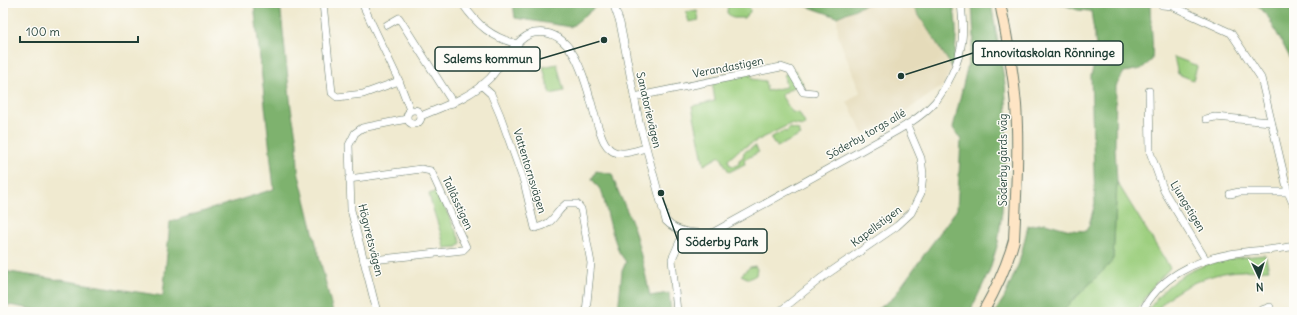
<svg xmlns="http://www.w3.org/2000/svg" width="1297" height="315" font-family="Delius,sans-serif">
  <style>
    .built { fill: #e5dbba }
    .green { fill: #9dcf7f; stroke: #5e865a }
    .forest { fill: #7eb26e; stroke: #4e7851 }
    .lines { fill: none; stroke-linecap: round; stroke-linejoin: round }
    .minor-casing { stroke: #687a6b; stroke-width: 8 }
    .secondary-casing { stroke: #687a6b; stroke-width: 12 }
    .minor { stroke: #fff; stroke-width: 7 }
    .secondary { stroke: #fee5c5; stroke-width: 10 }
    .labels { text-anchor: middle; stroke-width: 3; stroke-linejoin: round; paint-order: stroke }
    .street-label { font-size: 11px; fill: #1f3d34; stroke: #fdfcf7 }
    .leader { fill: none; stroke: #1f3d34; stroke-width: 1.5 }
    .callout-dot { fill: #1f3d34; stroke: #fdfcf7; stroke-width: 1.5 }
    .callout { fill: #fdfcf7; stroke: #1f3d34; stroke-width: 1.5 }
    .callout-label { font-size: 12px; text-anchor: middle; font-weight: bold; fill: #1f3d34 }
  </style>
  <rect width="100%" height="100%" fill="#fdfcf7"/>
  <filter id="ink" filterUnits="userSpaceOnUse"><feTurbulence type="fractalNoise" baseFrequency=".025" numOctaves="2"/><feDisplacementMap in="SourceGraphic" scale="8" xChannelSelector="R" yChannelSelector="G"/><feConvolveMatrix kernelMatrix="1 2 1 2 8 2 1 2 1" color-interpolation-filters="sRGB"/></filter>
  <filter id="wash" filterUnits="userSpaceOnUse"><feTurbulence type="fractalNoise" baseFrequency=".012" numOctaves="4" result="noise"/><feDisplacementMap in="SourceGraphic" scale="16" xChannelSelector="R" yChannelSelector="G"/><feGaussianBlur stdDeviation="0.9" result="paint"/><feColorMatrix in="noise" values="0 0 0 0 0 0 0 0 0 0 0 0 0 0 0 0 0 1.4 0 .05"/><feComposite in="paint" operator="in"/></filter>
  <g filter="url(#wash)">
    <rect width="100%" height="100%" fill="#f0ead0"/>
    <polygon class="built" points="869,3 911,3 952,67 943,86 904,112 864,134 847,102 860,92 838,36 837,17"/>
    <g class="green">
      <polygon points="728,3 749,3 750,12 744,18 733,18 727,13"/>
      <polygon points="697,10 699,20 689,22 686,12"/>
      <polygon points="1174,57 1195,65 1197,67 1193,80 1178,74"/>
      <polygon points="557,64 564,91 550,94 543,67"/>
      <polygon points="795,70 803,84 800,86 798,84 781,95 792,112 799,113 806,125 803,126 790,124 739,150 728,160 730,165 735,166 739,164 739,160 743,157 744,152 755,146 759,152 744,160 745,164 729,172 720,156 704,165 692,106 715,101 712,81 751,73 752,79 765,81 767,91 786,87 784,75"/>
      <polygon points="789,128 798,130 801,135 777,147 776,144 774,144 770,138 783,131 787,132"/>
      <polygon points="1117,182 1170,268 1153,286 1136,312 1061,312 1113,261"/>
      <path d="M437,191L461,242L458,247L444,248C441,229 433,213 429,194Z"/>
      <path d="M1265,255L1269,270C1253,271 1234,270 1219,274C1196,280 1169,292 1156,312H1147C1150,306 1155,302 1158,297C1185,264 1225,258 1265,255Z"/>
      <polygon points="755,266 757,269 756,275 749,279 741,275 750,267"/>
    </g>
    <g class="forest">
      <polygon points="254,3 280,3 291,108 297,141 298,171 333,312 49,312 3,304 3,271 163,296 170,222 274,189"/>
      <polygon points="513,3 600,3 571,27 515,18"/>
      <polygon points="798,3 869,3 837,17"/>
      <path d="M911,3H952C958,18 957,52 952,67Z"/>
      <polygon points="972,3 991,3 1005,84 1007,115 1002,211 998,243 989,272 970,312 873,312 892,299 957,209 961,140 953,128 974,38"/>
      <path d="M1058,3H1150C1150,22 1154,41 1152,60L1141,69L1124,72L1116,86L1115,147L1117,182L1113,261L1061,312H995L1004,298L1019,263L1028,226L1045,223L1070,230L1086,231L1089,225L1095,203L1091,76L1097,53L1091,11L1078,10Z"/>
      <polygon points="1255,3 1294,3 1294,65 1267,15"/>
      <path d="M596,171L612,174C617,192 627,208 633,226C640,249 645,272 650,296L669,293L671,312H618L622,271L626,262L619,252L612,232L602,192L592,179Z"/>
    </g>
  </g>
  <g filter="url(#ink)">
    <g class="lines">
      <defs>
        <g id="minor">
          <polyline points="323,3 332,93 337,97 363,94 399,81"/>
          <polyline points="362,3 399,81 410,110"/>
          <path d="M462,3C477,25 492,38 518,44"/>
          <path d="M613,3L620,23L639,121L666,221C678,234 696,233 712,233C763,205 814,177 864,149C888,135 916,123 935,102C942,94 947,84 952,74C964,48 964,31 961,3"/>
          <polyline points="1162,5 1172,6 1231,33 1261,78 1288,192 1294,206"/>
          <polyline points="387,25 399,18 453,103"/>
          <path d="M481,85L491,94L500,115L524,182L535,228C555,224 553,214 566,204H577L581,209L591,263L586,312"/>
          <polyline points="1149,91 1150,152 1164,191 1206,260"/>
          <polyline points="634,97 781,67 790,70 803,92 814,93"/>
          <circle cx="414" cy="117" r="7"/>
          <path d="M421,116C445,106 471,97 490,78C501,66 517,36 534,33C580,25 588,99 599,129C602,137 604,145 611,150C620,157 636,150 646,148"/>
          <polyline points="1206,119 1215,117 1271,122"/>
          <polyline points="349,179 421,169 431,171 466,247 463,250 364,261"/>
          <polyline points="1230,194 1239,192 1288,192"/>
          <polyline points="377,312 351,210 349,145 355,133 362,128 407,119"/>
          <polyline points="677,312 672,259 684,232"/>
          <polyline points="779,312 820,279 897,226 911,213 921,193 923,174 921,158 907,125"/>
          <path d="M1142,312C1158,278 1195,260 1230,254C1251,250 1273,251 1294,246"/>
          <polyline points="1256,312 1270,307"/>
        </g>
        <path id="secondary" d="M983,312C996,289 1007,266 1014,240C1016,195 1019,150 1016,105C1013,71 1007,36 1000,3"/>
      </defs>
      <use href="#minor" class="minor-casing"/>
      <use href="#secondary" class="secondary-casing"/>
      <use href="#minor" class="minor"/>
      <use href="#secondary" class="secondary"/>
    </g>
  </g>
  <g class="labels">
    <g class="street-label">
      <text transform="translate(728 67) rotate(-11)" y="4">Verandastigen</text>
      <text transform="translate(649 110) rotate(77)" y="4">Sanatorievägen</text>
      <text transform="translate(866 134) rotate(-30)" y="4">Söderby torgs allé</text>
      <text transform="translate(1003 160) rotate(-90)" y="4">Söderby gårds väg</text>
      <text transform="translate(530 171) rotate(73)" y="4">Vattentornsvägen</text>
      <text transform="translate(458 203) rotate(65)" y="4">Tallåsstigen</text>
      <text transform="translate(1188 206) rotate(59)" y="4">Ljungstigen</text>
      <text transform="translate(876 226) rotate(-37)" y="4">Kapellstigen</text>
      <text transform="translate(371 240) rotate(76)" y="4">Högvretsvägen</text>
    </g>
  </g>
  <path class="leader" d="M901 76L973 53M604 40L540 59M661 193L678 241"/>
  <g class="callout-dot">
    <circle cx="901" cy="76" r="4"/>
    <circle cx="604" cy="40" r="4"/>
    <circle cx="661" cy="193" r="4"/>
  </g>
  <g class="callout">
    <rect x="973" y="41" width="150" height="24" rx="4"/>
    <rect x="435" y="47" width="105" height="24" rx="4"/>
    <rect x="678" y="229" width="89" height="24" rx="4"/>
  </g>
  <g class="callout-label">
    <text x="1048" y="57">Innovitaskolan Rönninge</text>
    <text x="488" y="63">Salems kommun</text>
    <text x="722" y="246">Söderby Park</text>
  </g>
  <rect width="1297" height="315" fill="none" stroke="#fdfcf7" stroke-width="16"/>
  <g transform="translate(1259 277) rotate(176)" stroke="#fdfcf7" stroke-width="3" paint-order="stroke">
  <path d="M0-3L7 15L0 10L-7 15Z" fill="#1f3d34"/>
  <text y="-6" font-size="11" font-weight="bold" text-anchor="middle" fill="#1f3d34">N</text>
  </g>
  <path d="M20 36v6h118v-6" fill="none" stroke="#1f3d34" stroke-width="2"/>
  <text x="26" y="36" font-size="12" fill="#1f3d34" stroke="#fdfcf7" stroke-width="3" paint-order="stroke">100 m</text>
</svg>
